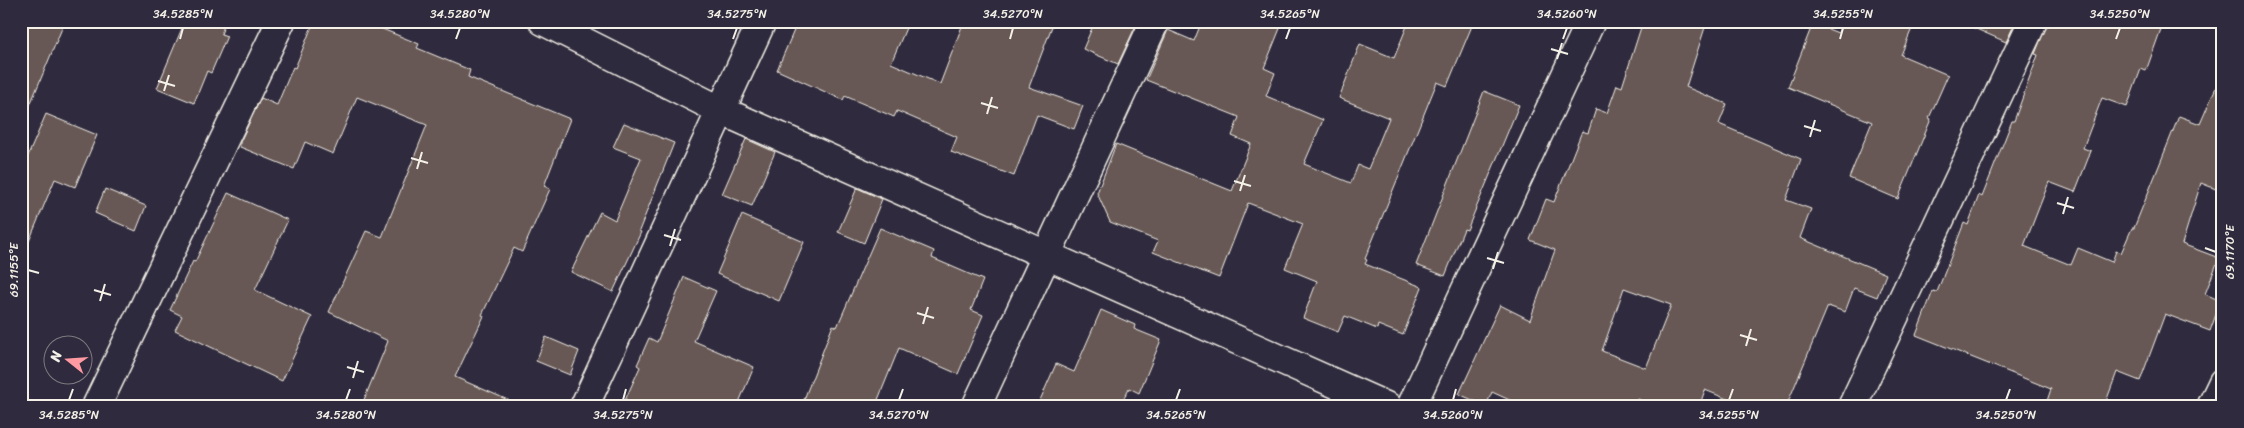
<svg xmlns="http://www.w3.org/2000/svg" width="2244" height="428" font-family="Sriracha,sans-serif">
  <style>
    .building { fill: #675955; stroke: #f4f1e8; fill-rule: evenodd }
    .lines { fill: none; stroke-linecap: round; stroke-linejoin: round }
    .minor-casing { stroke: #f4f1e8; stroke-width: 31 }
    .minor { stroke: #2f2a3d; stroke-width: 28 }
    .ticks { fill: none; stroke: #f4f1e8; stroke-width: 2 }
    .neatline { fill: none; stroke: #f4f1e8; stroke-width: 2 }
    .ticks-label { font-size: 12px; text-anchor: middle; fill: #f4f1e8 }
  </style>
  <rect width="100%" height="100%" fill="#2f2a3d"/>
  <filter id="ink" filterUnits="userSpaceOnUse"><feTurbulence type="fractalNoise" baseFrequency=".02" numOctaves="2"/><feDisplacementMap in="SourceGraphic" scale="10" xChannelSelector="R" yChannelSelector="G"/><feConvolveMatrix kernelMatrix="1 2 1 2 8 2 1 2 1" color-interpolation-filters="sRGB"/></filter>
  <g filter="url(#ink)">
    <g class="building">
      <polygon points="21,21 65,21 22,124 21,124"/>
      <polygon points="185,21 226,21 221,34 227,36 211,73 207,71 194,103 157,88"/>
      <polygon points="314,21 363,21 419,44 417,48 470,70 468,77 570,119 544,186 550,189 522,252 514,248 482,315 484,316 455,377 524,407 361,407 388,341 329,312 366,231 382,237 427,125 357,97 333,154 305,142 294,169 240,147 240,142 261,98 277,105 293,67 295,68"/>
      <polygon points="798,21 909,21 891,63 940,84 964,21 1054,21 1029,87 1083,106 1074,129 1037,115 1014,176 951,152 957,137 897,111 894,117 845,96 843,100 777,70"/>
      <polygon points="1095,21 1138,21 1118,64 1083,49"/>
      <polygon points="1202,21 1283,21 1264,68 1275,73 1266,96 1323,120 1304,164 1351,183 1358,165 1368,169 1389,118 1339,98 1360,44 1394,58 1409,21 1474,21 1447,86 1437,82 1365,259 1367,260 1365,264 1422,287 1403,335 1378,325 1377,329 1345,316 1338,332 1303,318 1317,281 1285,268 1303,224 1248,203 1219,278 1153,252 1158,241 1110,222 1097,193 1116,144 1232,191 1251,144 1232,136 1239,117 1146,80 1168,30 1194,41"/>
      <path d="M1643,21H1707L1686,87L1727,104L1719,124L1801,159L1786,200L1811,209L1800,238L1886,274L1877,297L1854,288L1845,312L1828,306L1786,407H1747L1705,390L1699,407H1657L1638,399L1635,407H1525L1492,392L1486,406L1459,394L1500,305L1530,320L1555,250L1530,240L1546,199L1554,202L1582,131L1588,133L1596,109L1607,113L1617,85L1622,87ZM1624,288L1671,305L1646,368L1602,351Z"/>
      <polygon points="1843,21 1915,21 1901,55 1948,75 1929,118 1931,119 1898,199 1849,178 1872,122 1788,87 1813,23 1838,33"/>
      <polygon points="1958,21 2016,21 2006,42"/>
      <polygon points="2048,21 2140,21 2161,29 2146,71 2141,69 2127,107 2102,98 2083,148 2091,151 2075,192 2049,182 2024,246 2071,265 2078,248 2112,262 2116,251 2121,253 2132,228 2134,228 2179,116 2200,124 2223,71 2223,192 2201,183 2182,244 2219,258 2205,294 2221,301 2210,331 2165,314 2140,381 2117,372 2104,407 2045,407 2051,389 1916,335 1933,291 1937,292 1964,223 1968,225 1979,195 1982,197 2012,121 2014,121 2038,55 2035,54"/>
      <polygon points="1484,91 1519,105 1467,230 1464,229 1445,276 1416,265"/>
      <polygon points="46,114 97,135 75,187 55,179 22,258 21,172"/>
      <polygon points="624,123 674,143 639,231 641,232 613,292 571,272 600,212 615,220 641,158 613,147"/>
      <polygon points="746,139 775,152 752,206 722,194"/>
      <polygon points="857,188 882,199 864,243 838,232"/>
      <polygon points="105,189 146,206 136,231 95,213"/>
      <polygon points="228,193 288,220 255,290 312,317 282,381 175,330 182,316 170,310 193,261 195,262"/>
      <polygon points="742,215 804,242 779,301 717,274"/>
      <polygon points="880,228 934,251 932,258 983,280 971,310 983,315 958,374 899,348 875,407 801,407 833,325 837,327"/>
      <polygon points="684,277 716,291 694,341 754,367 737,407 622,407 640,367 637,365 649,338 657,342"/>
      <polygon points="1101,310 1135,325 1134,329 1161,340 1139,393 1129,388 1120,407 1037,407 1056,364 1074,372"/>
      <polygon points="546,337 579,351 570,375 536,361"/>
    </g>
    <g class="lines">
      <defs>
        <g id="minor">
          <polyline points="543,21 720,110 1388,407"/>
          <polyline points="96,407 281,21"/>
          <polyline points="584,407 762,21"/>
          <polyline points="976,407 1155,21"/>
          <polyline points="1411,407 1591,21"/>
          <polyline points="1852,407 2033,21"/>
          <polyline points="2211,407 2223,382"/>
        </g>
      </defs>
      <use href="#minor" class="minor-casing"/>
      <use href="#minor" class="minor"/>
    </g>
  </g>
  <path class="ticks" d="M180,39L183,28M456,39L460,28M733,39L737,28M1010,39L1013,28M1286,39L1290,28M1563,39L1567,28M1840,39L1843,28M2116,39L2120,28M1551,49L1568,54M1557,59L1562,43M158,81L175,86M164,91L169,75M981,103L998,108M987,114L992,97M1804,126L1821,131M1810,137L1815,120M411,158L428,163M417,169L422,152M1234,181L1251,186M1240,191L1245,175M2057,203L2074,208M2063,214L2068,197M664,235L681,240M670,246L675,229M2205,248L2216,252M1487,258L1504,263M1493,269L1498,252M28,270L39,273M94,290L111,295M100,301L105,284M917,313L934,318M923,324L928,307M1740,335L1757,340M1746,346L1751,329M347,367L364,372M353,378L358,361M69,400L73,389M346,400L350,389M623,400L626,389M899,400L903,389M1176,400L1180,389M1453,400L1456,389M1729,400L1733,389M2006,400L2010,389"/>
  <rect width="2244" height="428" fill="none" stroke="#2f2a3d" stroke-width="55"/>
  <g transform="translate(68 360) rotate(287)"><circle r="24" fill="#2f2a3d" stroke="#7e7a81"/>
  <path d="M0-4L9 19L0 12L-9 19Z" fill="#ff9aa2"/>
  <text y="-8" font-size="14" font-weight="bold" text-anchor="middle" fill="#f4f1e8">N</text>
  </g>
  <rect x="28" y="28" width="2188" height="372" class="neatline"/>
  <g class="ticks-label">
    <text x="183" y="18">34.5285°N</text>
    <text x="460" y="18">34.5280°N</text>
    <text x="737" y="18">34.5275°N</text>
    <text x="1013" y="18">34.5270°N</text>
    <text x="1290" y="18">34.5265°N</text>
    <text x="1567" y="18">34.5260°N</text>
    <text x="1843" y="18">34.5255°N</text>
    <text x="2120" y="18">34.5250°N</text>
    <text transform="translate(2230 252) rotate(-90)" y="4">69.1170°E</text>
    <text transform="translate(14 270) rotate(-90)" y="4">69.1155°E</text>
    <text x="69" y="419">34.5285°N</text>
    <text x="346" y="419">34.5280°N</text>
    <text x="623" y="419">34.5275°N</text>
    <text x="899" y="419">34.5270°N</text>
    <text x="1176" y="419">34.5265°N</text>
    <text x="1453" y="419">34.5260°N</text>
    <text x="1729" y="419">34.5255°N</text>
    <text x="2006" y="419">34.5250°N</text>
  </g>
</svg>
